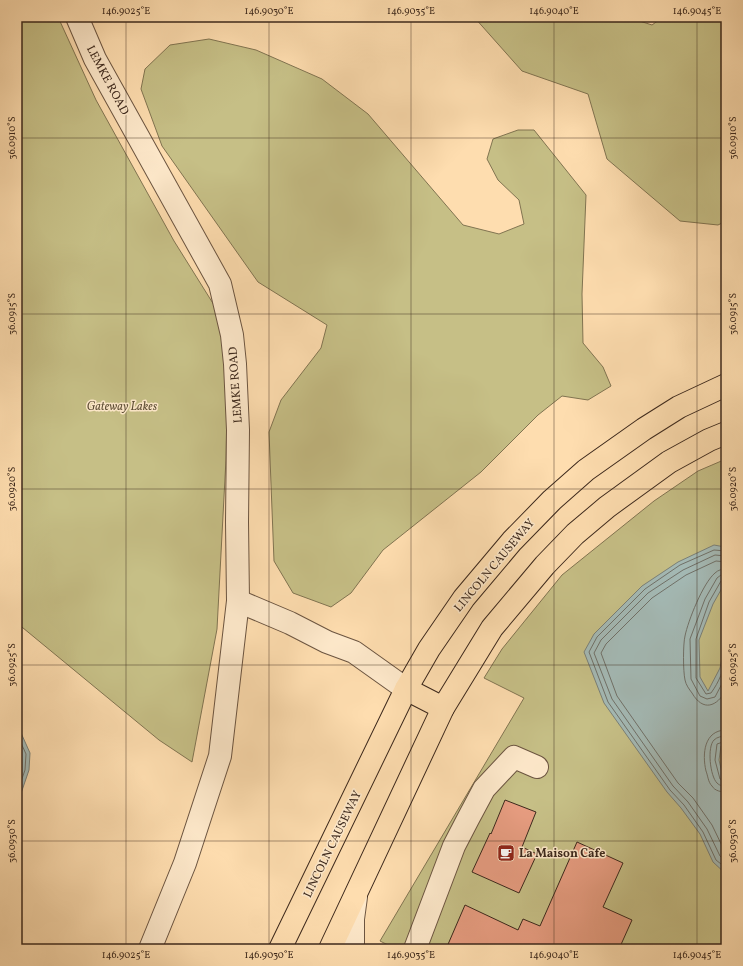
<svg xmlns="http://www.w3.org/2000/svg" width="743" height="966" font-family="Vollkorn,serif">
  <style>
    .green { fill: #c6bf86; stroke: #817451 }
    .water { fill: #a4bab6; stroke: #7a8078 }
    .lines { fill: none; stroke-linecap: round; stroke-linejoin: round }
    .shore { stroke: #707169; stroke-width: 1 }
    .building { fill: #e69c80; stroke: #3c281c }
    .minor-casing { stroke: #6c5541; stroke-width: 24 }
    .major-casing { stroke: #3c281c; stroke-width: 24 }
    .minor { stroke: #fee9cb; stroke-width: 22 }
    .major { stroke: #feddaf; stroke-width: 22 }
    .ticks { fill: none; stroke: #3c281c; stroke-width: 1; stroke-opacity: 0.45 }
    .labels { text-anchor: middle; stroke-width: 3; stroke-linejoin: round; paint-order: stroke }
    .street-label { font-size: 12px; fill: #3c281c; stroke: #fee9cb }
    .park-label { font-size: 12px; font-style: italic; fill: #5e4e36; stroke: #fee9cb }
    .poi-label { font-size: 12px; font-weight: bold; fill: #3c281c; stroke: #fee9cb; text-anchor: start }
    .neatline { fill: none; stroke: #3c281c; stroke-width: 1.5 }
    .ticks-label { font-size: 10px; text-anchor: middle; fill: #3c281c }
  </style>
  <rect width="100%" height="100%" fill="#feddaf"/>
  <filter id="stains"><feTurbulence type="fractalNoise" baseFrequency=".005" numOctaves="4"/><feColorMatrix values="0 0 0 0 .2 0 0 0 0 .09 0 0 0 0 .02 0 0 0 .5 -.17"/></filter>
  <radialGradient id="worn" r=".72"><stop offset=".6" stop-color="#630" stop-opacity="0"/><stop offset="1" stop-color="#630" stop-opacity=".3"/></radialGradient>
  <g class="green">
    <polygon points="17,17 58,17 96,100 174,241 219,313 228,354 226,459 217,629 192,762 159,740 17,623"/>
    <polygon points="474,17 627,17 652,25 663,17 722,17 726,18 726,221 718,225 680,221 607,159 588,94 522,71"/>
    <polygon points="209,39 256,50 322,79 368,114 463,225 499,234 524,224 519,200 498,180 487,159 493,139 518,130 534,130 586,195 582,294 583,343 603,367 611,386 588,400 562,396 538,415 481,472 383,550 351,593 331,607 293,593 274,561 269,432 281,400 321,348 327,325 258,282 162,146 141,89 145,69 170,45"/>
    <polygon points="726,459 726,949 396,949 380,941 524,698 484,678 502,649 562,575 654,501 698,471"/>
  </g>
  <g class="water">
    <polygon points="714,545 725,547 726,552 726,581 713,604 699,640 700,677 708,691 720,668 726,638 726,744 721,746 719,760 723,777 726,778 726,874 713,862 700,834 681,808 667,792 604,703 584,652 594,634 642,586 678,562"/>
    <polygon points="17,724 30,753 29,770 17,805"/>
  </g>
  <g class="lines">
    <g class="shore">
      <polyline points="726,551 714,550 680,565 645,589 597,637 589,652 608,702 670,790 684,805 703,832 716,860 726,868"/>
      <polyline points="726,556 715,555 683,570 648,593 601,640 594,653 612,699 673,786 688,802 707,829 720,856 726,862"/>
      <polyline points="726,562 716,561 686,575 652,598 606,644 601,653 617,696 678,783 693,798 712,825 726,854"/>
      <path d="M726,569C722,569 718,570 715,573C703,583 688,621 685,636C683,644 683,671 685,680C686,685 689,689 692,693C703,712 717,707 726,690"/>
      <polyline points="726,575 721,575 717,578 705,599 690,639 691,679 700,696 707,699 715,697 726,676"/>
      <path d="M726,580L721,581L709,602L696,639V678L706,694L711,693C719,682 724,670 726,656"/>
      <path d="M726,730C704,730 702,754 706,771C708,776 708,782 712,786C715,791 721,792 726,792"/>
      <polyline points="17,734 26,754 25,770 17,793"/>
      <path d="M726,736C722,736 717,737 714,740C707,747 710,776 717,783C720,786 723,786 726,786"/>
      <polyline points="726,741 717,744 715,760 720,779 726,781"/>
    </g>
  </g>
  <g class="building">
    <polygon points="505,800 536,812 522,847 537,854 519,893 472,872 490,833 491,834"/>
    <polygon points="577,842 623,863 603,907 632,920 619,949 446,949 465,905 518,930 523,919 540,926"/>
  </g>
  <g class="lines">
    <defs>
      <g id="minor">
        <polyline points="77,17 95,59 220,284 232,335 235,364 238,430 237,522 238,601 220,756 185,863 150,949"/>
        <polyline points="238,601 290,623 327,642 354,652 406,689"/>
        <polyline points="353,949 353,919 356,897"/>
        <polyline points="415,949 454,846 468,819 484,789 514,757 537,767"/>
      </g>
      <g id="major">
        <polyline points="406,689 443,708"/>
        <polyline points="280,949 406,689 429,649 464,598 512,541 552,500 586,470 644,429 679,407 726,385"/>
        <polyline points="330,949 443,708 492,628 545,565 575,534 607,507 669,462 709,440 726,433"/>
      </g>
    </defs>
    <use href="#minor" class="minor-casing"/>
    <use href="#major" class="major-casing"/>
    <use href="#minor" class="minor"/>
    <use href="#major" class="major"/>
  </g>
  <path class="ticks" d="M126,17V949M269,17V949M411,17V949M554,17V949M697,17V949M17,138H726M17,314H726M17,489H726M17,665H726M17,841H726"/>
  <defs>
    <symbol id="cafe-square" viewBox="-11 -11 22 22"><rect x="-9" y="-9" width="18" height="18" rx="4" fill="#8f2418" stroke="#fee9cb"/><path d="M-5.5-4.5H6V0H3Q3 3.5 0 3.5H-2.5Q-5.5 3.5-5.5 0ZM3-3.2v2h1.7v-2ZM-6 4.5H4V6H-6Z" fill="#fff"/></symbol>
  </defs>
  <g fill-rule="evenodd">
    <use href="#cafe-square" x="496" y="843" width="20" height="20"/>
  </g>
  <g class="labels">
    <g class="street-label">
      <text transform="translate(108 80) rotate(62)" y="4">LEMKE ROAD</text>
      <text transform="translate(235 385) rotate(-94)" y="4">LEMKE ROAD</text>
      <text transform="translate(494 565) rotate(-50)" y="4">LINCOLN CAUSEWAY</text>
      <text transform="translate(332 844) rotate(-64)" y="4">LINCOLN CAUSEWAY</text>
    </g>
    <g class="park-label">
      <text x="122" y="410">Gateway Lakes</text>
    </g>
    <g class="poi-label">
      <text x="519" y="857">La Maison Cafe</text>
    </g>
  </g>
  <rect width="743" height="966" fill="none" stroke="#feddaf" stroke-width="44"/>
  <rect x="22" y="22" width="699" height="922" class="neatline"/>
  <g class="ticks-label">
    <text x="126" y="14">146.9025°E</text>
    <text x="269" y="14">146.9030°E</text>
    <text x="411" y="14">146.9035°E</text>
    <text x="554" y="14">146.9040°E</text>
    <text x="697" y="14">146.9045°E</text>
    <text transform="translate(11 138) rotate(-90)" y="4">36.0910°S</text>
    <text transform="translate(732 138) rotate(-90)" y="4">36.0910°S</text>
    <text transform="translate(11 314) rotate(-90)" y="4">36.0915°S</text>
    <text transform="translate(732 314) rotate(-90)" y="4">36.0915°S</text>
    <text transform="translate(11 489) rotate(-90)" y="4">36.0920°S</text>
    <text transform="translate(732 489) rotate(-90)" y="4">36.0920°S</text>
    <text transform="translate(11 665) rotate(-90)" y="4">36.0925°S</text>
    <text transform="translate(732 665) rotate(-90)" y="4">36.0925°S</text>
    <text transform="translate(11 841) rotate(-90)" y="4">36.0930°S</text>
    <text transform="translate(732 841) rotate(-90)" y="4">36.0930°S</text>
    <text x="126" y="958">146.9025°E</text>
    <text x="269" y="958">146.9030°E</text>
    <text x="411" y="958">146.9035°E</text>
    <text x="554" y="958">146.9040°E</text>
    <text x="697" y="958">146.9045°E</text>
  </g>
  <rect width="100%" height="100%" filter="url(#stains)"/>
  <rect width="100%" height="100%" fill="url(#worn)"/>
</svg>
